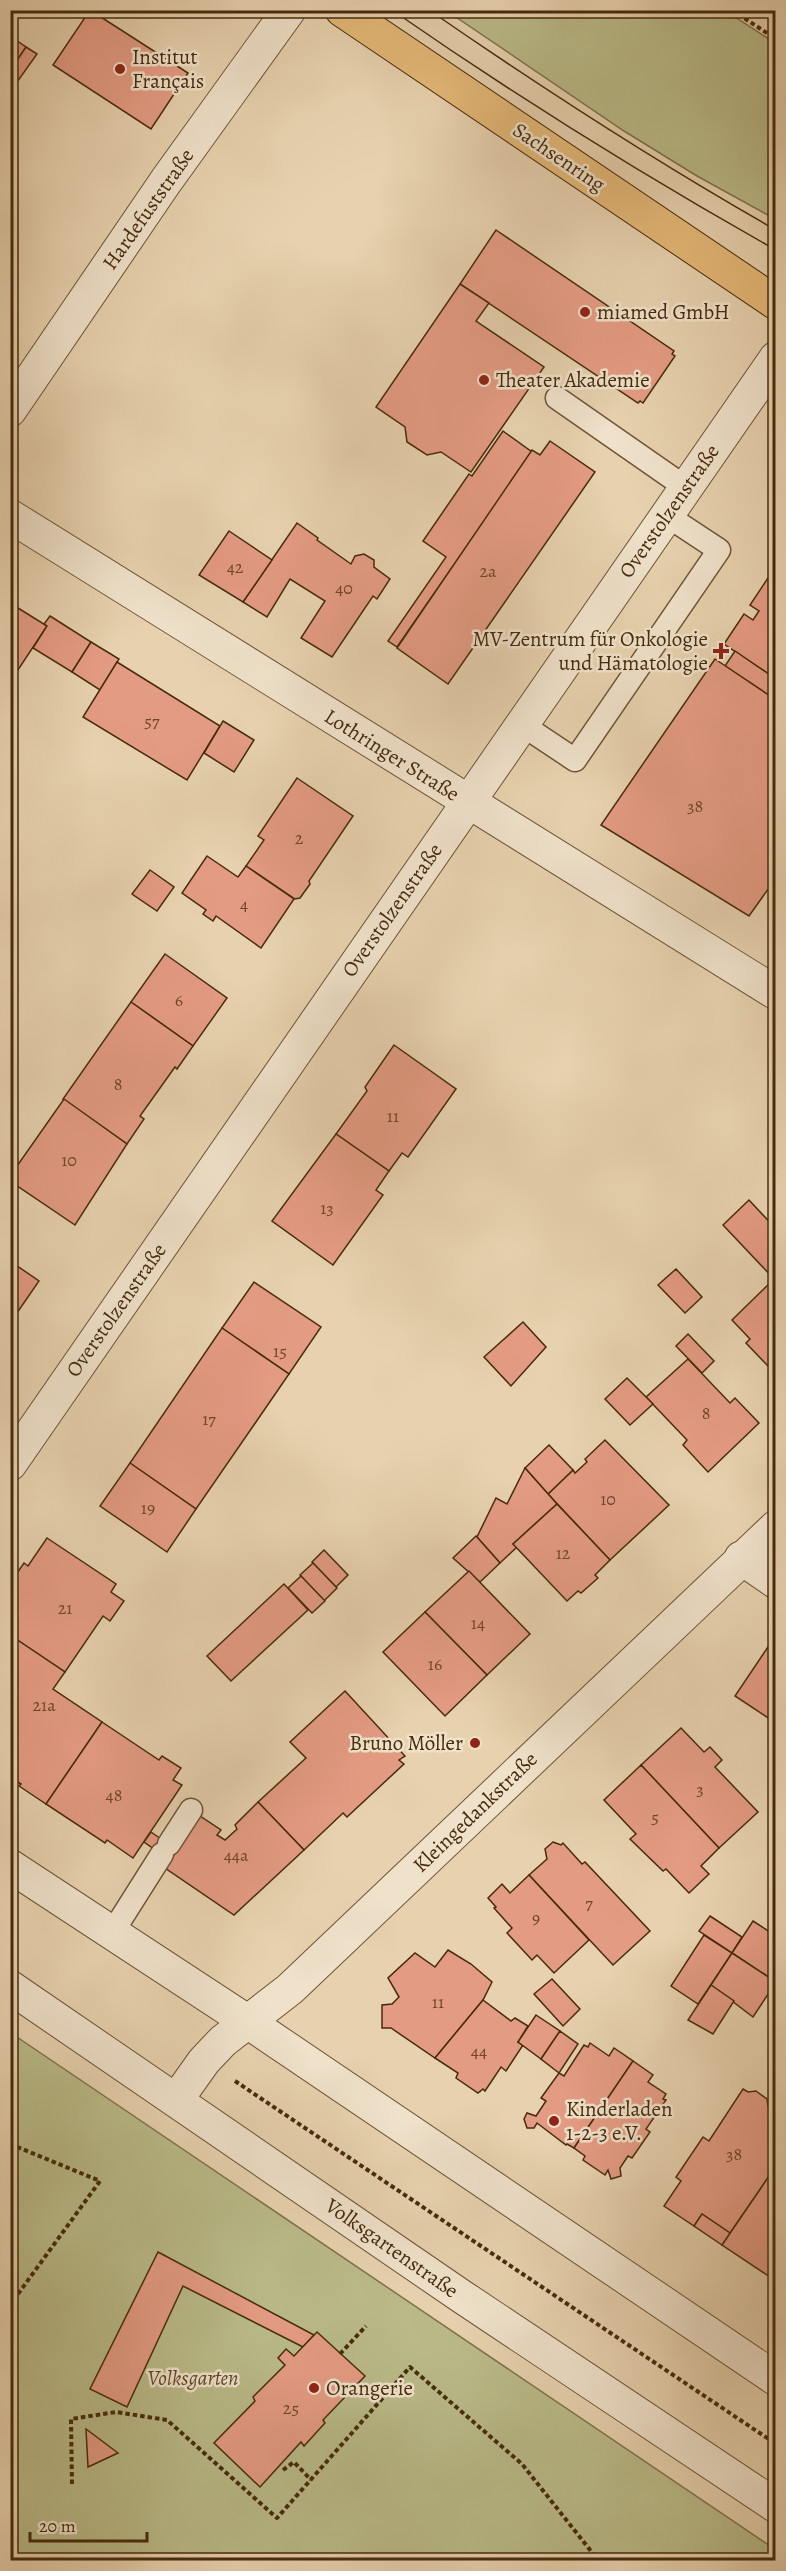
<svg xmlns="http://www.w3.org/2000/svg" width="786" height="2571" font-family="Alegreya,serif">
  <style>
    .green { fill: #b9ba88; stroke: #80724a; stroke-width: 1.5 }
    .building { fill: #e49b83; stroke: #462b0d; stroke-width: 1.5 }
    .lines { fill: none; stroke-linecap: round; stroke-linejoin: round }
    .service-casing { stroke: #6e5435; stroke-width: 25 }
    .minor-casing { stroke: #6e5435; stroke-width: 35 }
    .primary-casing { stroke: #462b0d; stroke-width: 35 }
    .path { stroke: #462b0d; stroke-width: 4; stroke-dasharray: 4.5 3; stroke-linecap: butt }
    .service { stroke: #efe1ca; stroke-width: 22 }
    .minor { stroke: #efe1ca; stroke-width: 33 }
    .primary { stroke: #e4b877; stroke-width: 33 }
    .tram { stroke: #462b0d; stroke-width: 1.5 }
    .poi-dot { fill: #8f2418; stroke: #efe1ca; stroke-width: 2 }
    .labels { text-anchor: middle; stroke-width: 5; stroke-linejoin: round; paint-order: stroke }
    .number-label { font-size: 18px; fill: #6e472a }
    .poi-label { font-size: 21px; fill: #462b0d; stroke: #efe1ca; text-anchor: start }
    .street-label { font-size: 21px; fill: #462b0d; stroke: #efe1ca }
    .park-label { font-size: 21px; font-style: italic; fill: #5d4826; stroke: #efe1ca }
  </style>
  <rect width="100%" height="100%" fill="#e7d1ae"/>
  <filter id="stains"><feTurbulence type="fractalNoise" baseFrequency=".00333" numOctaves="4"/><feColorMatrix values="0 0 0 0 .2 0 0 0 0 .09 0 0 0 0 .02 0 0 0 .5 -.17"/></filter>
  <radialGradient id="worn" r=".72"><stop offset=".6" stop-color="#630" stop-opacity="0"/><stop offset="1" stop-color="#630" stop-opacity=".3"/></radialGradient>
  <g class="green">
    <polygon points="447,11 726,11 775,43 775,219 697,176 624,131"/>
    <polygon points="11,2033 776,2550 775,2560 11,2560"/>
  </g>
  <g class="building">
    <polygon points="90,10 188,73 151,129 53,65"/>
    <polygon points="10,36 26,47 10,71"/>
    <polygon points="26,47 37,54 10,92 10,71"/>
    <polygon points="496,230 674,351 672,354 675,356 643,403 640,401 638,403 460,284"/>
    <polygon points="460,284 489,303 476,321 544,367 471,472 441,452 427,455 407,442 405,427 376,407"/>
    <polygon points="503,431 532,452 397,647 388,641 446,557 423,541 469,474 472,476"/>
    <polygon points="550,441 595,472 448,684 397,648 532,450 540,455"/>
    <polygon points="297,523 318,538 317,540 351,564 355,556 364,554 374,560 374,567 390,579 377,599 373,596 332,657 301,638 325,601 290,579 267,617 243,602"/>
    <polygon points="229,531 272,560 243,602 199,575"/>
    <polygon points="770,575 776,578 776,679 724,644 744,614 753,620 759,611 750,605"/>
    <polygon points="10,603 47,626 10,682"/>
    <polygon points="50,616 91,642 72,672 33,648 47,626 44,624"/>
    <polygon points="91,642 119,659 100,690 72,672"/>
    <polygon points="735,651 776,679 776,700 725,666"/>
    <polygon points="715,659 776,700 776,878 749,916 601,825"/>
    <polygon points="117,662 220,726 187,780 83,717"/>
    <polygon points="223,721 254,740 234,772 204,753"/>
    <polygon points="297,778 353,816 309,881 310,884 300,898 295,899 246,866 264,840 258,836"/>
    <polygon points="207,856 238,877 246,866 294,899 261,948 216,916 213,921 203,914 206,910 182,893"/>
    <polygon points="150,870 174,887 157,911 132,894"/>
    <polygon points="165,954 227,998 193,1046 131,1002"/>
    <polygon points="131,1002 193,1046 177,1069 175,1067 140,1116 144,1119 127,1144 63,1099"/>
    <polygon points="394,1045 456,1089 408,1157 402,1153 389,1171 336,1134 367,1091 365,1087"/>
    <polygon points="64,1099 127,1144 75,1225 10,1181 10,1176"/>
    <polygon points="336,1134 389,1171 376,1190 383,1195 333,1265 272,1221"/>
    <polygon points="749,1200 776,1229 776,1281 723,1225"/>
    <polygon points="10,1261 39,1281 10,1323"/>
    <polygon points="676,1269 702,1297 685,1313 658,1285"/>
    <polygon points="774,1279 776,1281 776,1366 771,1362 768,1366 746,1343 750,1339 732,1320"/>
    <polygon points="254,1282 321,1327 289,1374 222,1328"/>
    <polygon points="523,1322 546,1347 511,1386 484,1357"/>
    <polygon points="222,1328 289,1374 196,1509 130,1463"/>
    <polygon points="688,1334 714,1361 702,1373 676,1346"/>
    <polygon points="688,1359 730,1403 735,1398 759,1423 708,1472 683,1445 687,1440 646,1397"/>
    <polygon points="627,1378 653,1404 630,1425 605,1399"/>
    <polygon points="605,1440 669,1505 610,1560 548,1494 573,1470 575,1473 587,1462 585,1459"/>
    <polygon points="549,1445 573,1470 548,1494 525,1468"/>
    <polygon points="130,1463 196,1509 167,1552 100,1506"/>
    <polygon points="525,1468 557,1504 513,1544 517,1547 500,1563 477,1537 496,1498 507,1504"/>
    <polygon points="557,1504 610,1560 595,1575 598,1578 581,1593 578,1591 567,1601 513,1544"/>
    <polygon points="476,1536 500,1563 480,1582 453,1558"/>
    <polygon points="47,1538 116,1584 111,1592 124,1601 110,1621 103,1616 65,1672 10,1635 10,1583 24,1563 28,1566"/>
    <polygon points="324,1550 348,1575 336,1587 312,1562"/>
    <polygon points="313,1563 337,1588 324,1601 300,1575"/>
    <polygon points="469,1571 530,1634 487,1675 425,1612"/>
    <polygon points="301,1576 325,1601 312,1613 288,1588"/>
    <polygon points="284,1584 308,1610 231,1681 207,1656"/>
    <polygon points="425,1612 487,1675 445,1716 383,1652"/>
    <polygon points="10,1635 65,1672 53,1689 102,1722 46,1804 19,1786 21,1784 10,1777"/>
    <polygon points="776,1635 776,1723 735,1696"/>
    <polygon points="345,1691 405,1756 399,1760 404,1764 347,1817 343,1813 304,1850 258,1802 306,1758 290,1742"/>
    <polygon points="102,1722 159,1760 162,1756 181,1768 173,1780 182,1785 133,1858 107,1840 105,1843 46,1804"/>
    <polygon points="681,1728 704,1752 710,1747 722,1760 715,1767 758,1812 719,1848 641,1765"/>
    <polygon points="641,1765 719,1848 701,1866 709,1874 689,1893 666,1869 663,1871 630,1839 636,1834 604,1800"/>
    <polygon points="258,1802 304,1850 234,1915 165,1868 200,1816 221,1830 217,1835 225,1840 237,1829 235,1825"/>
    <polygon points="151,1832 177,1850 170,1860 144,1842"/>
    <polygon points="553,1842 561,1845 563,1843 582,1864 585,1862 650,1931 613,1965 529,1875 547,1859 545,1849"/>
    <polygon points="529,1875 589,1940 554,1973 537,1955 532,1960 507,1933 512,1928 494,1908 496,1907 488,1898 502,1884 510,1893"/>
    <polygon points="710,1916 742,1937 732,1953 699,1931"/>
    <polygon points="753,1921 776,1936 776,1977 773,1980 732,1953"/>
    <polygon points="704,1935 732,1953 698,2004 671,1986"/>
    <polygon points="448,1950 471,1964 492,1982 483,2000 435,2058 391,2028 382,2028 382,2005 392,2004 399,1997 388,1978 415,1953 435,1967"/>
    <polygon points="732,1953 776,1982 753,2017 711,1985"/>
    <polygon points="552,1979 580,2009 563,2026 534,1994"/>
    <polygon points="711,1985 734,2001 713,2034 688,2020"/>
    <polygon points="483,2000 511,2021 515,2018 528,2026 518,2042 523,2045 506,2071 501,2067 485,2091 483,2089 478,2093 456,2078 458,2073 435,2058"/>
    <polygon points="536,2015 560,2031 541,2059 518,2042"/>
    <polygon points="560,2031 578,2044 559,2073 541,2059"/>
    <polygon points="590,2043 609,2056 614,2048 633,2061 574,2148 567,2144 566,2145 537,2123 534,2128 527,2128 524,2119 527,2113 536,2116 546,2101 541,2098 559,2073 564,2076 584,2045 588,2047"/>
    <polygon points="633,2061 653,2075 648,2082 666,2094 663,2099 666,2100 646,2129 650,2132 632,2158 628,2156 620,2168 621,2176 611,2179 608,2170 605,2175 583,2160 585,2156 574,2148"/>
    <polygon points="743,2089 748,2092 756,2091 767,2099 768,2106 774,2110 771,2113 776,2116 776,2166 730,2233 702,2214 694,2226 664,2206 681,2181 676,2177 703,2137 709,2141"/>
    <polygon points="776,2166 776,2281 722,2245"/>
    <polygon points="702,2214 730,2233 722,2245 694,2226"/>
    <polygon points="158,2252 314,2335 303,2347 183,2286 127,2407 90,2389"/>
    <polygon points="317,2332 365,2376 323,2420 325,2423 304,2446 301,2442 260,2487 214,2443 255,2401 253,2397 285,2365 278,2358 286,2349 294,2356"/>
    <polygon points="86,2429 118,2453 88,2467"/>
  </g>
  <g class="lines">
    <defs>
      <g id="service">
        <polyline points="557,398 685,487"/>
        <polyline points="521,724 575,760 719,550 666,515"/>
        <polyline points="169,1844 191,1810"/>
        <polyline points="112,1933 162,1854"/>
      </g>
      <g id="minor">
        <polyline points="10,410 166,181 289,10"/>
        <polyline points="10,516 776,993"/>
        <polyline points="10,1464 776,358"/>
        <polyline points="741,1558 776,1582"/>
        <polyline points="10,1866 248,2022 776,2379"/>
        <polyline points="10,1987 461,2296 776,2506"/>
        <polyline points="177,2099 204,2061 223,2041 290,1989 776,1527"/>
      </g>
      <polyline id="primary" points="342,10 776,303"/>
    </defs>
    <use href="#service" class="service-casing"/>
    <use href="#minor" class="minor-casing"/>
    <use href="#primary" class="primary-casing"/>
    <g class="path">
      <polyline points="732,10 776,39"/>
      <polyline points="235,2081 776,2444"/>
      <polyline points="10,2144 100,2181 10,2305"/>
      <polyline points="340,2354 366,2326"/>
      <polyline points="283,2470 294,2462 311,2480"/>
      <polyline points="72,2484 71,2419 116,2412 167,2420 277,2518 410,2367 522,2464 598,2560"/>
    </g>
    <use href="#service" class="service"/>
    <use href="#minor" class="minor"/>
    <use href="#primary" class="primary"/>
    <g class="tram">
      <path d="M392,10C516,96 644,176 776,250"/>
      <path d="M429,10C542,88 656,162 776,230"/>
    </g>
  </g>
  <g class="poi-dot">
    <circle cx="120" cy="69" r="6"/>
    <circle cx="585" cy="312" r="6"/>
    <circle cx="484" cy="380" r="6"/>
    <path d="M718 642h6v6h6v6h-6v6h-6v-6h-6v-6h6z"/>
    <circle cx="475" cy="1743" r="6"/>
    <circle cx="554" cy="2121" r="6"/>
    <circle cx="314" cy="2388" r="6"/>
  </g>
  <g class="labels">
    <g class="number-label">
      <text x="235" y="573">42</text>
      <text x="488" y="577">2a</text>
      <text x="344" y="594">40</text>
      <text x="152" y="727">57</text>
      <text x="695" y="812">38</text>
      <text x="299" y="844">2</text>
      <text x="244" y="910">4</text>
      <text x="179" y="1006">6</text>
      <text x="118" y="1090">8</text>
      <text x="393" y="1122">11</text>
      <text x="69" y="1166">10</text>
      <text x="327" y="1214">13</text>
      <text x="280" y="1357">15</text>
      <text x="706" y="1419">8</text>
      <text x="209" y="1425">17</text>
      <text x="608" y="1505">10</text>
      <text x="148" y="1514">19</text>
      <text x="563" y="1559">12</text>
      <text x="65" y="1614">21</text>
      <text x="478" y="1629">14</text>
      <text x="435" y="1670">16</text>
      <text x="44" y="1711">21a</text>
      <text x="700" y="1795">3</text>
      <text x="114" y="1801">48</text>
      <text x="655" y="1823">5</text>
      <text x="236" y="1861">44a</text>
      <text x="589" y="1909">7</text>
      <text x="536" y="1924">9</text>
      <text x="438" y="2008">11</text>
      <text x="479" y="2057">44</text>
      <text x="734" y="2160">38</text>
      <text x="291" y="2414">25</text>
    </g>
    <g class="poi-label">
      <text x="132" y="64">Institut<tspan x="132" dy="24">Français</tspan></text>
      <text x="597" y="319">miamed GmbH</text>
      <text x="496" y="387">Theater Akademie</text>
      <text x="708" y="646" text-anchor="end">MV-Zentrum für Onkologie<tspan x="708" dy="24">und Hämatologie</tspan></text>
      <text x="463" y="1750" text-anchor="end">Bruno Möller</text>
      <text x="566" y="2116">Kinderladen<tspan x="566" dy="24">1-2-3 e.V.</tspan></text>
      <text x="326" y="2395">Orangerie</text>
    </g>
    <g class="street-label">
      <text transform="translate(559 157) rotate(34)" y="7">Sachsenring</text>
      <text transform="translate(148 209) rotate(-55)" y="7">Hardefuststraße</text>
      <text transform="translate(669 511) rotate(-55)" y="7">Overstolzenstraße</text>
      <text transform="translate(392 755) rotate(32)" y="7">Lothringer Straße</text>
      <text transform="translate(392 910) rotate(-55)" y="7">Overstolzenstraße</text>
      <text transform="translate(116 1310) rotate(-55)" y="7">Overstolzenstraße</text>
      <text transform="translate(475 1812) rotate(-44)" y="7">Kleingedankstraße</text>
      <text transform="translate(392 2248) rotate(35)" y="7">Volksgartenstraße</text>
    </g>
    <g class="park-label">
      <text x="193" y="2385">Volksgarten</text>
    </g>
  </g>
  <rect width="786" height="2571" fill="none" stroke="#e7d1ae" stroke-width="36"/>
  <rect x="12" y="12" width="762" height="2547" fill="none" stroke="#462b0d" stroke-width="3"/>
  <rect x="18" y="18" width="750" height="2535" fill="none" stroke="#462b0d" stroke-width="1.5"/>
  <path d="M30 2532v9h117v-9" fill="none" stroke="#462b0d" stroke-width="3"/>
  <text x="39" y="2532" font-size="18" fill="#462b0d" stroke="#efe1ca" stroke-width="4.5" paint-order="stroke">20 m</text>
  <rect width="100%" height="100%" filter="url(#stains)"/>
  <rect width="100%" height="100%" fill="url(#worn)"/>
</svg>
